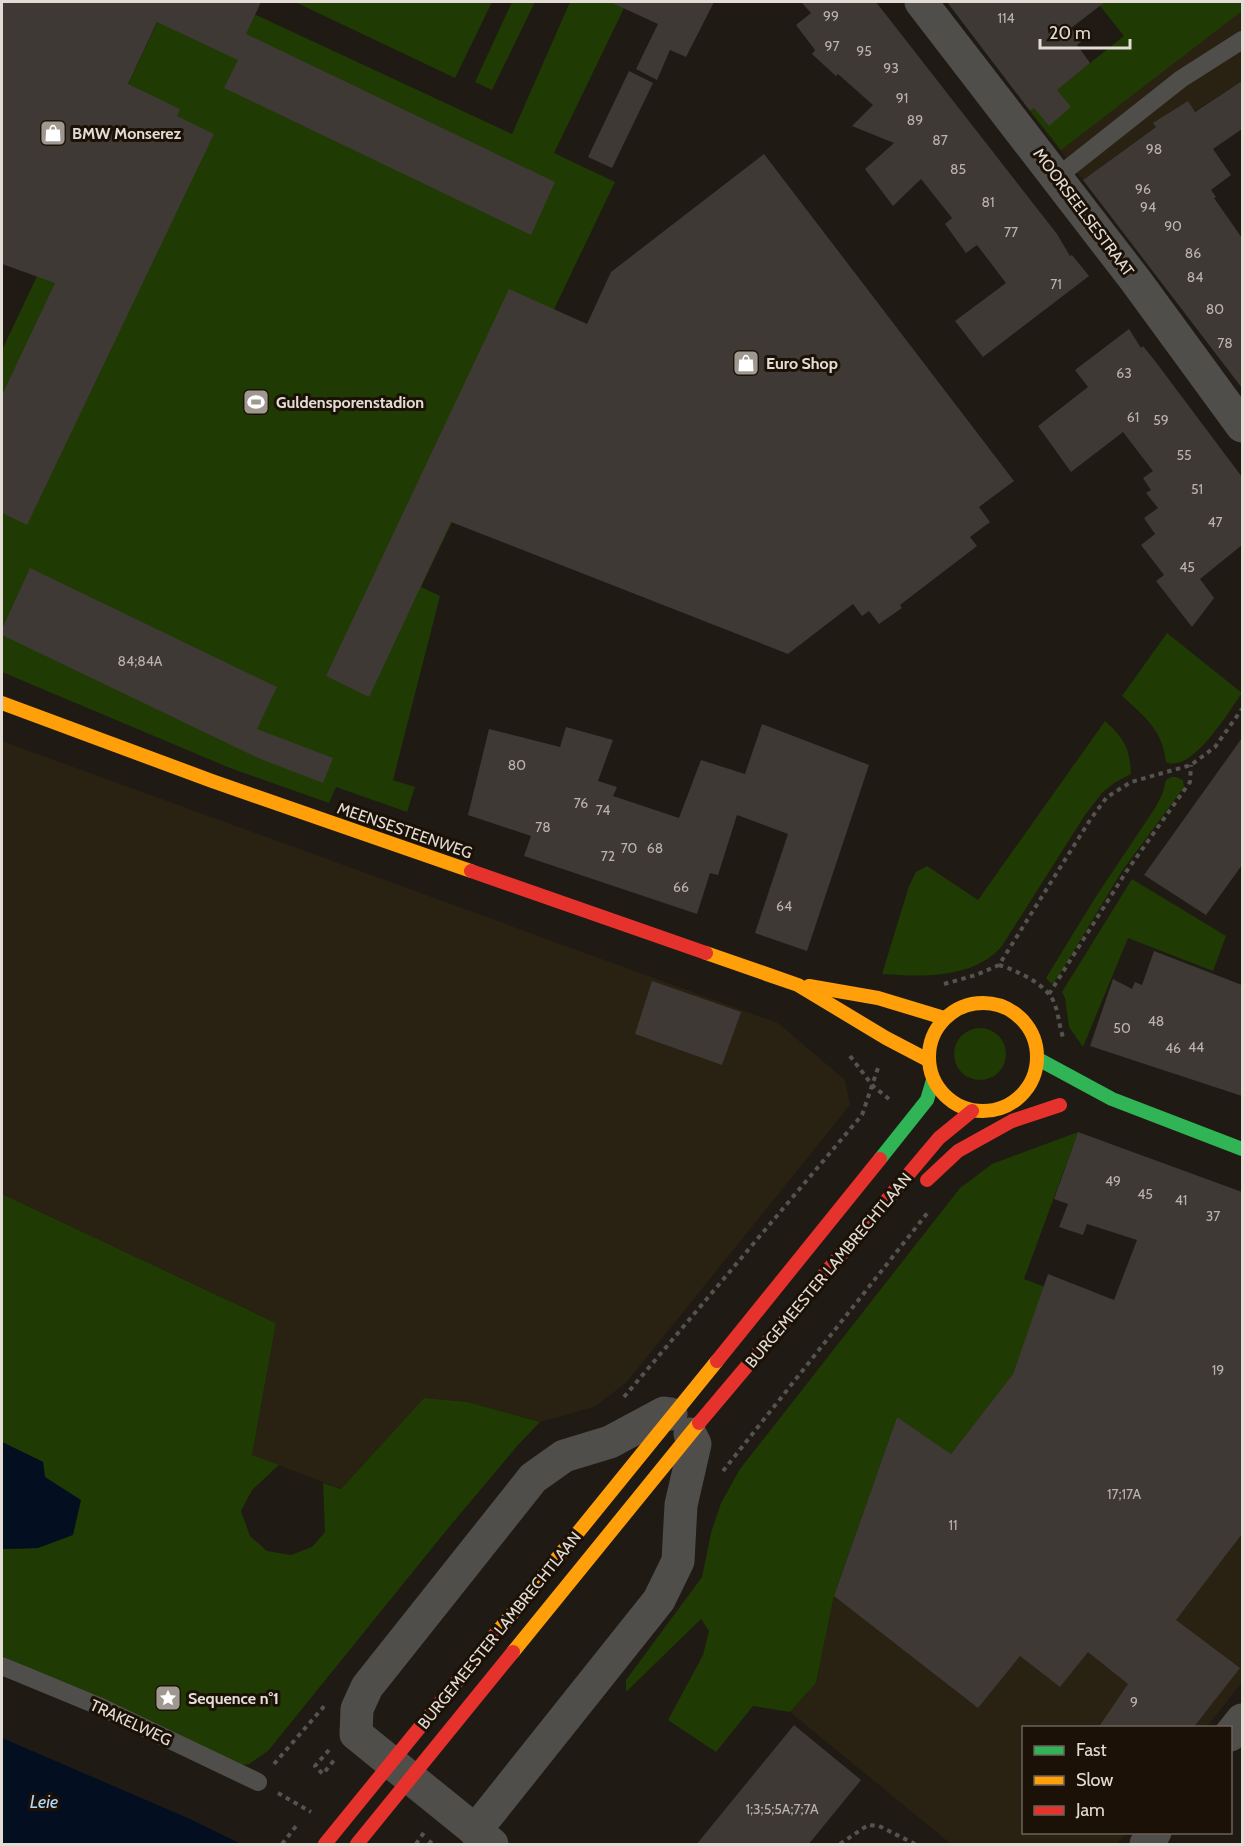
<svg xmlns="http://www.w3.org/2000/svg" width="1244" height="1846" font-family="Cabin,sans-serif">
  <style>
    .industrial { fill: #292112 }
    .green { fill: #1f3a03 }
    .water { fill: #030f21 }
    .building { fill: #3e3935 }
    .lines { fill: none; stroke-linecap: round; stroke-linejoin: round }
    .path { stroke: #555350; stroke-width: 4; stroke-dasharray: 4.5 4.5; stroke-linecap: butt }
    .lane { stroke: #504e4b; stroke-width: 18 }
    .street { stroke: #504e4b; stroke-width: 33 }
    .fast { stroke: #30b455; stroke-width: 14 }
    .slow { stroke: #ff9f0a; stroke-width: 14 }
    .jam { stroke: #e5322d; stroke-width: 14 }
    .path-bridge { stroke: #555350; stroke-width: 4; stroke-dasharray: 4.5 4.5; stroke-linecap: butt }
    .jam-bridge { stroke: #e5322d; stroke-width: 14 }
    .labels { text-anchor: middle; stroke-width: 6; stroke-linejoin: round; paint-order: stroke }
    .number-label { font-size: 14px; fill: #bab3ac }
    .poi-label { font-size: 16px; font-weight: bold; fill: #e3dcd4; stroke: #1b1107; text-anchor: start }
    .street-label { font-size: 16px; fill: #e3dcd4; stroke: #1b1107 }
    .water-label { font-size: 18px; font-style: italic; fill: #b3d8fb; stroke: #1b1107 }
  </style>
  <rect width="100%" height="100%" fill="#1f1a14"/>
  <g class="industrial">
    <polygon points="1097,2 1242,2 1242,81 1159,134 1155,127 1083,180 1030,111 1124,36"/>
    <polygon points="2,741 778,1023 845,1080 850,1105 626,1383 594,1407 540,1422 468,1402 424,1398 341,1489 252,1455 276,1323 2,1194"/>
    <polygon points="1102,1309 1242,1361 1242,1682 1207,1727 1024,1728 1024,1832 1126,1833 1117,1844 951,1844 790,1712 816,1683 834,1596 897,1417 1013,1374"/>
  </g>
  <g class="green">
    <polygon points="167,2 228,2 512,134 570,2 627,2 554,153 615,182 421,587 440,596 393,780 415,787 407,812 336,787 329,803 230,768 2,672 2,350"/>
    <polygon points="295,2 492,2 455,78"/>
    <polygon points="512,2 535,2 492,90 475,82"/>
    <polygon points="1097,2 1242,2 1242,11 1061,150 1030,111 1124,36"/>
    <path d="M1167,633L1242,693C1229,711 1192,774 1166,762C1162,729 1145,717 1122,696Z"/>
    <path d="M1105,721C1124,738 1130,748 1131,774L1114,783L1102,793L1085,815L1002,946C974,979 922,977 882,974L909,886L916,872L927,866L978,900Z"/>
    <polygon points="1171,777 1176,777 1183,780 1184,787 1122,871 1058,977 1052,984 1046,978 1095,898 1155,808 1162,795 1166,780"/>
    <polygon points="1132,879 1226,936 1213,971 1128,938 1083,1047 1069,1027 1065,998 1062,992"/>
    <circle cx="980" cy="1054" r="26"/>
    <polygon points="1078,1132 1024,1279 1045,1287 1013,1374 951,1454 897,1417 834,1596 816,1683 790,1712 753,1706 716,1752 668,1720 703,1655 709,1631 701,1619 626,1692 626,1680 702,1577 711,1533 721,1503 740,1469 960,1188 992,1164"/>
    <polygon points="2,1194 276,1323 252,1455 279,1465 252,1490 241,1511 250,1536 267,1551 291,1555 312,1547 325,1532 323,1483 341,1489 424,1398 468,1402 540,1422 518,1445 445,1532 268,1751 249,1764 235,1766 144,1719 2,1656 2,1549 38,1548 45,1477 43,1462 2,1442"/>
  </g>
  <g class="water">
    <polygon points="2,1442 43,1462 45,1477 81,1500 73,1535 38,1548 2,1549"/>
    <polygon points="2,1738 190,1819 241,1844 2,1844"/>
  </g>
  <g class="building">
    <polygon points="2,2 261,2 246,34 555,182 531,235 224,88 238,60 157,22 128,84 180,109 177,116 214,134 27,525 2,513 2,395 55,283 2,264"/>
    <polygon points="610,2 714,2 686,57 670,50 657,80 636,69 658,24"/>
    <polygon points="801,2 876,2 1057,234 1070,256 1072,255 1089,276 983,357 955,321 1006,283 977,245 966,253 945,224 952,218 921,179 893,206 865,169 894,143 852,126 873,105 838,74 836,76 812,54 815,50 796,25 811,13"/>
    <polygon points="947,2 1105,2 1071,28 1082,41 1077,45 1090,63 1057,90 1071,107 1049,126 1034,108 1030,111"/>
    <polygon points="629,71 653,83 612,168 588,157"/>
    <polygon points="1242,81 1242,129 1213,149 1231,175 1211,190 1216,197 1214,198 1242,238 1242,388 1083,180 1156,127 1153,123 1188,101 1195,112"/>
    <polygon points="764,154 1014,481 979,507 990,522 970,537 977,546 900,605 902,608 879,624 869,611 862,616 853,604 788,654 451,522 369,697 326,676 509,289 587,324 611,272"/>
    <polygon points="1129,329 1141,348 1143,346 1155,361 1242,477 1242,545 1200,579 1214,598 1192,627 1156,581 1164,575 1141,545 1155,534 1144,518 1158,508 1146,493 1151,490 1143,478 1153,471 1123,432 1071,472 1038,426 1088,387 1075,370"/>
    <polygon points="30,568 277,687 257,729 333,758 323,783 258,758 2,635 2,629"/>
    <polygon points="762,724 869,765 807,951 755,933 788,834 737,815 718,875 710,873 697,914 524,856 531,836 468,815 489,729 560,747 566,727 613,740 598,781 617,787 613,796 679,818 701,760 745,774"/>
    <polygon points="1242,738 1242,865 1206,915 1144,875"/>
    <polygon points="1154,951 1242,985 1242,1096 1090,1046 1113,979 1132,989 1135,982 1142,985"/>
    <polygon points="652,981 741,1012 722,1065 635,1034"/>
    <polygon points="1078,1132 1242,1192 1242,1534 1176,1620 1240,1668 1193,1728 1098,1728 1128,1684 1088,1652 1060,1687 1020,1656 978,1708 834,1596 897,1417 951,1454 1013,1374 1048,1274 1114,1300 1137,1240 1087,1224 1083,1235 1059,1227 1068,1204 1054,1199"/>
    <polygon points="794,1725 861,1780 808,1845 696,1845"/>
  </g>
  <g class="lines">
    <g class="path">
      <path d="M999,965C1018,971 1049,985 1055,1005C1059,1016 1059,1026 1063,1037"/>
      <polyline points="944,984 976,975 999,965 1090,820 1107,797 1131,782 1191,765 1215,747 1242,709"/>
      <polyline points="1049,994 1126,872 1190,782 1191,765"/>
      <polyline points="850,1056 873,1086 889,1099"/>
      <polyline points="624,1397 862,1115 878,1068"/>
      <polyline points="723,1471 929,1211"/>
      <polyline points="329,1750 315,1766 323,1774 336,1758"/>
      <polyline points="274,1764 326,1704"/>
      <polyline points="278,1793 311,1812"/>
      <polyline points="416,1844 425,1831"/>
      <polyline points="429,1844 434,1837"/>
      <polyline points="840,1844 868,1825 879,1826 915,1844"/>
    </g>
    <g class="lane">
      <polyline points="1057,177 1181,79 1242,40"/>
      <polyline points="2,1666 101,1707 258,1782"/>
    </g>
    <g class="street">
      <polyline points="921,2 1136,281 1242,426"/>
      <polyline points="1230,1735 1242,1720"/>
      <polyline points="475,1831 659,1600 678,1561 681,1505 695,1444 690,1434"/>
      <polyline points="492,1844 356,1734 357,1709 367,1687 533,1478 564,1456 610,1442 664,1413 671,1414"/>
      <polyline points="1146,1844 1155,1832"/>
    </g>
    <g class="fast">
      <polyline points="1038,1059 1112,1099 1242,1149"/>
      <polyline points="880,1159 927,1100 933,1080"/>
    </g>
    <g class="slow">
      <polyline points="2,703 212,781 471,871"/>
      <polyline points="706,953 798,985 886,1038 928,1060"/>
      <polyline points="809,986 878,998 944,1018"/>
      <circle cx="983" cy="1057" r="54"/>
      <polyline points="494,1636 717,1361"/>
      <polyline points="513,1652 699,1423"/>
    </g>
    <g class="jam">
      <polyline points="471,871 706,953"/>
      <polyline points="927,1180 958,1151 1012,1121 1060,1105"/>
      <polyline points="717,1361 880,1159"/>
      <polyline points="699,1423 939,1138 972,1111"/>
    </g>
    <polyline class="path-bridge" points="282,1844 297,1825"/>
    <g class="jam-bridge">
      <polyline points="325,1844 494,1636"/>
      <polyline points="357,1844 513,1652"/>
    </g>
  </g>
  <defs>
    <symbol id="shop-square" viewBox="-11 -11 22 22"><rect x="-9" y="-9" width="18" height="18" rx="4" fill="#9e9891" stroke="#1b1107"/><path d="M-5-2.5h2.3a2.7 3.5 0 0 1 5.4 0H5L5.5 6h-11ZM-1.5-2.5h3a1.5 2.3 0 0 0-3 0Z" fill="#fff"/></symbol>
    <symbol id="stadium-square" viewBox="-11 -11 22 22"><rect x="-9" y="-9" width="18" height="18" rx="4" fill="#9e9891" stroke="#1b1107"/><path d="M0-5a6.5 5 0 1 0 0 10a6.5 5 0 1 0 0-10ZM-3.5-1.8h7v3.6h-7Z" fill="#fff"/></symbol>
    <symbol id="sight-square" viewBox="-11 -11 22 22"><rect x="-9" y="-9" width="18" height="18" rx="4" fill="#9e9891" stroke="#1b1107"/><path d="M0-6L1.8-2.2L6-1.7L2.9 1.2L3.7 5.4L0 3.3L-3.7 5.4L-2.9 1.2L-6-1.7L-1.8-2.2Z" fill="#fff"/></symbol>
  </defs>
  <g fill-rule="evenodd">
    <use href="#shop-square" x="38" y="118" width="30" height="30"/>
    <use href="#shop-square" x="731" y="348" width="30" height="30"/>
    <use href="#stadium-square" x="241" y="387" width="30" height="30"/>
    <use href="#sight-square" x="153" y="1683" width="30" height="30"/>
  </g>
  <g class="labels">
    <g class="number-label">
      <text x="831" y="21">99</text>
      <text x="1006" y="23">114</text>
      <text x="832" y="51">97</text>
      <text x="864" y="56">95</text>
      <text x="891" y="73">93</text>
      <text x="902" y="103">91</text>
      <text x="915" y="125">89</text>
      <text x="940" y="145">87</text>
      <text x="1154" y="154">98</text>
      <text x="958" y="174">85</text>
      <text x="1143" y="194">96</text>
      <text x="988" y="207">81</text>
      <text x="1148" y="212">94</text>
      <text x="1173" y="231">90</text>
      <text x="1011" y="237">77</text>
      <text x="1193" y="258">86</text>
      <text x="1195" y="282">84</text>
      <text x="1056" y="289">71</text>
      <text x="1215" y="314">80</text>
      <text x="1225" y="348">78</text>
      <text x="1124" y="378">63</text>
      <text x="1133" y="422">61</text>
      <text x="1161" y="425">59</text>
      <text x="1184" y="460">55</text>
      <text x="1197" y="494">51</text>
      <text x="1215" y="527">47</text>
      <text x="1187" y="572">45</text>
      <text x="140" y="666">84;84A</text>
      <text x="517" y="770">80</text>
      <text x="581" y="808">76</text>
      <text x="603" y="815">74</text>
      <text x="543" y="832">78</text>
      <text x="629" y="853">70</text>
      <text x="655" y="853">68</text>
      <text x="608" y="861">72</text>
      <text x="681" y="892">66</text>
      <text x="784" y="911">64</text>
      <text x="1156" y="1026">48</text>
      <text x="1122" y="1033">50</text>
      <text x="1196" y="1052">44</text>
      <text x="1173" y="1053">46</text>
      <text x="1113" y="1186">49</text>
      <text x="1145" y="1199">45</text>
      <text x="1181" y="1205">41</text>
      <text x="1213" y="1221">37</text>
      <text x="1218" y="1375">19</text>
      <text x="1124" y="1499">17;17A</text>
      <text x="953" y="1530">11</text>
      <text x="1134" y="1707">9</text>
      <text x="782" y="1814">1;3;5;5A;7;7A</text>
    </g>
    <g class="poi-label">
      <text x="72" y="139">BMW Monserez</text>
      <text x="766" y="369">Euro Shop</text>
      <text x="276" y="408">Guldensporenstadion</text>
      <text x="188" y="1704">Sequence n°1</text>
    </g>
    <g class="street-label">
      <text transform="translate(1084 212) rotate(53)" y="6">MOORSEELSESTRAAT</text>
      <text transform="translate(405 830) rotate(19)" y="6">MEENSESTEENWEG</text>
      <text transform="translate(828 1270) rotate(-50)" y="6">BURGEMEESTER LAMBRECHTLAAN</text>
      <text transform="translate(499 1630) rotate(-51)" y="6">BURGEMEESTER LAMBRECHTLAAN</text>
      <text transform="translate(131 1722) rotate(25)" y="6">TRAKELWEG</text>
    </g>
    <g class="water-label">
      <text x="44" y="1808">Leie</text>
    </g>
  </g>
  <rect width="1244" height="1846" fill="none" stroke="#e3dcd4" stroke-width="6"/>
  <rect x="1022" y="1726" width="210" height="108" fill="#1b1107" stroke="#6b6259" stroke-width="1.5"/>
  <rect x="1034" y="1746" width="30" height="9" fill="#30b455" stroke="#6b6259" stroke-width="1.5"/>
  <text x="1076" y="1756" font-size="18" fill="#e3dcd4">Fast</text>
  <rect x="1034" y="1776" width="30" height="9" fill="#ff9f0a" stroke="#6b6259" stroke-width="1.5"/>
  <text x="1076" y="1786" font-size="18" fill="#e3dcd4">Slow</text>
  <rect x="1034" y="1806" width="30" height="9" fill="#e5322d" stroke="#6b6259" stroke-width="1.5"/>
  <text x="1076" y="1816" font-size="18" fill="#e3dcd4">Jam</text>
  <path d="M1040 39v9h90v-9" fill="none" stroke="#e3dcd4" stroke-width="3"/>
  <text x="1049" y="39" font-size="18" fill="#e3dcd4" stroke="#1b1107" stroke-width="4.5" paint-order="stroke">20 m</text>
</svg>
